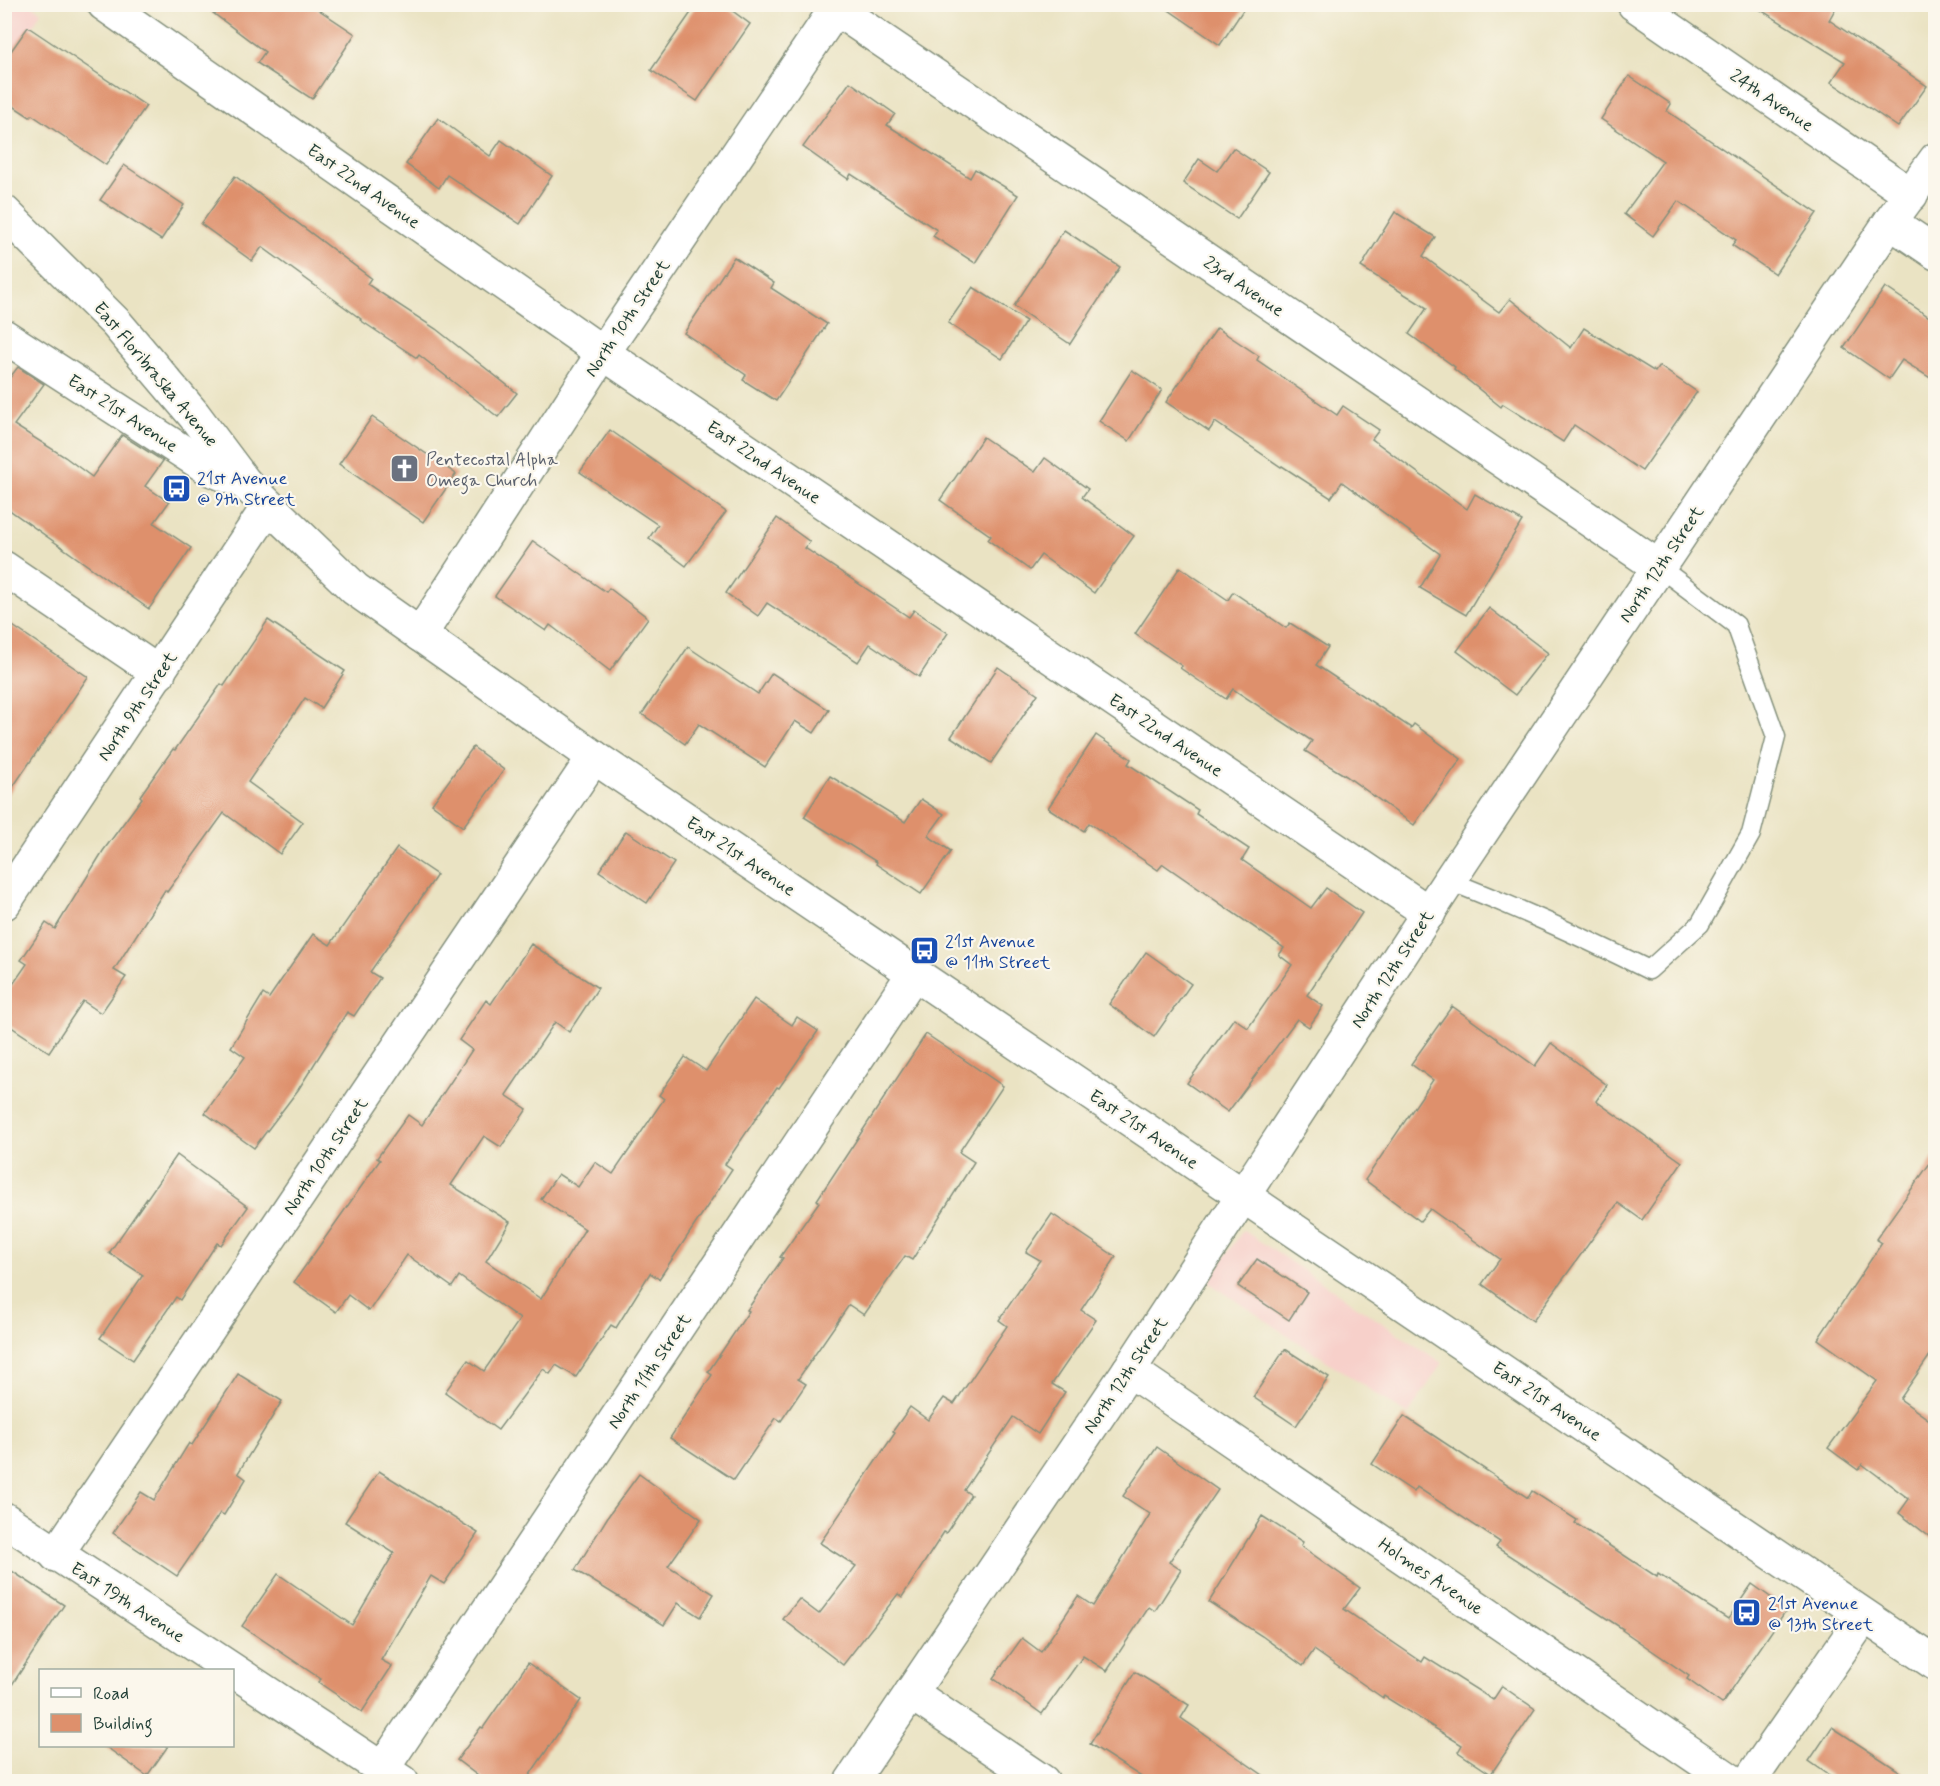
<svg xmlns="http://www.w3.org/2000/svg" width="1940" height="1786" font-family="Mynerve,sans-serif">
  <style>
    .built { fill: #f7d0ca }
    .building { fill: #de906c }
    .lines { fill: none; stroke-linecap: round; stroke-linejoin: round }
    .service-casing { stroke: #84907c; stroke-width: 21 }
    .minor-casing { stroke: #84907c; stroke-width: 36 }
    .tertiary-casing { stroke: #84907c; stroke-width: 36 }
    .service { stroke: #fff; stroke-width: 18 }
    .minor { stroke: #fff; stroke-width: 33 }
    .tertiary { stroke: #fff; stroke-width: 33 }
    .labels { text-anchor: middle; stroke-width: 4.5; stroke-linejoin: round; paint-order: stroke }
    .street-label { font-size: 18px; fill: #1f3d34; stroke: #fbf7ec }
    .worship-label { font-size: 18px; fill: #5b616d; stroke: #fbf7ec; text-anchor: start }
    .transit-label { font-size: 18px; fill: #164399; stroke: #fbf7ec; text-anchor: start }
  </style>
  <rect width="100%" height="100%" fill="#fbf7ec"/>
  <filter id="ink" filterUnits="userSpaceOnUse"><feTurbulence type="fractalNoise" baseFrequency=".0167" numOctaves="2"/><feDisplacementMap in="SourceGraphic" scale="12" xChannelSelector="R" yChannelSelector="G"/><feConvolveMatrix kernelMatrix="1 2 1 2 8 2 1 2 1" color-interpolation-filters="sRGB"/></filter>
  <filter id="wash" filterUnits="userSpaceOnUse"><feTurbulence type="fractalNoise" baseFrequency=".008" numOctaves="4" result="noise"/><feDisplacementMap in="SourceGraphic" scale="24" xChannelSelector="R" yChannelSelector="G"/><feGaussianBlur stdDeviation="1.35" result="paint"/><feColorMatrix in="noise" values="0 0 0 0 0 0 0 0 0 0 0 0 0 0 0 0 0 1.4 0 .05"/><feComposite in="paint" operator="in"/></filter>
  <g filter="url(#wash)">
    <rect width="100%" height="100%" fill="#eae3c3"/>
    <g class="built">
      <polygon points="5,5 32,5 41,12 5,75"/>
      <polygon points="1243,1230 1442,1363 1408,1415 1208,1282"/>
    </g>
    <g id="blocks">
      <g class="building">
        <polygon points="201,4 310,4 355,34 312,99 257,63 265,52"/>
        <polygon points="697,4 723,4 750,24 697,101 651,70"/>
        <polygon points="1160,4 1247,4 1220,45"/>
        <polygon points="1751,4 1838,4 1829,20 1927,86 1898,127 1831,82 1845,62"/>
        <polygon points="28,27 146,106 106,165 32,115 30,117 4,100 4,61"/>
        <polygon points="1629,76 1671,104 1667,111 1817,213 1775,274 1732,245 1736,240 1678,201 1653,236 1624,214 1663,161 1601,119"/>
        <polygon points="850,82 895,114 887,125 970,178 975,169 1018,195 975,263 933,236 937,230 851,174 848,179 803,147"/>
        <polygon points="438,118 490,156 501,140 552,176 520,224 447,175 439,188 406,164"/>
        <polygon points="1233,148 1269,172 1237,219 1183,183 1199,159 1217,171"/>
        <polygon points="124,165 184,205 161,240 100,200"/>
        <polygon points="235,176 371,278 367,284 436,329 517,393 498,417 419,355 417,358 360,320 361,319 262,247 252,261 201,224"/>
        <polygon points="1395,212 1435,237 1423,256 1499,312 1510,299 1571,348 1584,328 1655,372 1659,366 1697,392 1642,471 1574,425 1563,442 1503,404 1501,407 1454,369 1455,367 1409,334 1427,308 1361,267"/>
        <polygon points="1064,230 1120,267 1070,344 1014,306"/>
        <polygon points="734,257 774,283 771,288 827,324 776,401 743,380 746,375 684,333"/>
        <polygon points="973,287 1026,321 1002,359 948,323"/>
        <polygon points="1885,287 1935,321 1935,381 1902,360 1889,379 1844,348"/>
        <polygon points="1217,328 1259,356 1257,360 1337,415 1343,406 1379,430 1372,439 1467,509 1475,494 1522,521 1466,615 1420,588 1440,554 1342,482 1331,498 1282,466 1281,467 1215,422 1209,431 1166,402"/>
        <polygon points="18,367 44,384 14,425 65,457 92,477 122,435 163,461 145,486 169,502 154,523 191,548 149,609 4,506 4,385"/>
        <polygon points="1132,370 1162,390 1129,441 1099,421"/>
        <polygon points="372,417 456,474 423,522 339,464"/>
        <polygon points="610,430 726,512 686,566 649,538 658,525 580,472"/>
        <polygon points="983,437 1035,472 1045,458 1088,489 1082,497 1134,536 1094,593 1041,555 1030,570 988,540 991,536 940,500"/>
        <polygon points="777,518 810,542 805,548 909,617 914,610 948,633 919,677 870,644 858,662 767,603 758,616 726,593"/>
        <polygon points="533,541 606,592 609,588 648,618 610,671 550,625 546,631 495,596"/>
        <polygon points="1180,567 1228,600 1233,592 1286,628 1290,623 1328,647 1316,665 1411,728 1414,724 1461,759 1414,825 1346,776 1305,751 1312,741 1233,689 1226,699 1180,668 1182,666 1135,634"/>
        <polygon points="1489,608 1548,653 1515,695 1457,651"/>
        <polygon points="4,620 88,677 4,800"/>
        <polygon points="268,620 345,671 321,708 305,698 248,782 303,822 280,854 224,813 167,892 165,890 114,970 126,977 101,1013 83,1001 49,1052 4,1022 4,997 27,964 21,960 46,923 55,929 103,851 142,798 140,796 173,749 175,750 221,684 224,686"/>
        <polygon points="688,647 758,694 772,673 829,710 814,733 795,721 765,767 699,724 685,744 642,714"/>
        <polygon points="998,667 1038,694 991,763 951,737"/>
        <polygon points="1096,735 1131,759 1128,764 1198,810 1196,814 1249,849 1242,860 1311,908 1326,888 1362,913 1307,995 1323,1006 1309,1027 1297,1019 1228,1112 1187,1083 1234,1018 1248,1028 1292,965 1279,955 1284,948 1163,864 1158,870 1089,823 1084,831 1048,808"/>
        <polygon points="473,747 504,770 463,827 432,804"/>
        <polygon points="830,776 905,822 921,799 944,814 928,836 951,851 921,894 876,864 877,862 804,817"/>
        <polygon points="626,831 674,863 647,903 599,871"/>
        <polygon points="397,848 437,875 370,972 380,978 354,1016 347,1012 298,1090 254,1148 205,1113 245,1057 231,1047 263,994 269,998 313,934 330,945"/>
        <polygon points="531,944 598,988 569,1032 555,1022 506,1095 527,1109 501,1147 484,1136 451,1185 510,1222 486,1261 541,1299 585,1229 541,1199 558,1174 578,1187 595,1162 613,1174 664,1099 659,1095 685,1057 706,1071 754,999 792,1025 797,1017 818,1031 779,1088 777,1087 725,1164 732,1169 659,1279 650,1273 616,1328 611,1325 576,1377 556,1365 550,1374 543,1369 498,1430 445,1392 468,1360 484,1371 520,1319 459,1276 452,1287 407,1255 369,1311 348,1295 336,1312 294,1282 380,1160 377,1158 408,1115 422,1125 472,1050 459,1040 486,1000 491,1004"/>
        <polygon points="1146,952 1191,984 1154,1037 1109,1004"/>
        <polygon points="1452,1006 1535,1066 1551,1043 1607,1085 1596,1101 1682,1162 1642,1220 1618,1203 1533,1321 1482,1284 1500,1259 1430,1209 1420,1221 1365,1180 1433,1080 1411,1064"/>
        <polygon points="926,1034 1003,1086 959,1152 974,1162 912,1260 905,1256 864,1315 849,1305 798,1379 806,1384 781,1421 776,1418 734,1480 670,1438 712,1375 708,1372 749,1311 747,1310 783,1258 780,1257 819,1202 817,1200 842,1162"/>
        <polygon points="177,1155 248,1207 221,1245 217,1243 180,1300 176,1297 133,1360 100,1338 143,1275 109,1253"/>
        <polygon points="1935,1156 1935,1348 1900,1399 1935,1424 1935,1541 1899,1513 1909,1499 1862,1464 1858,1470 1828,1448 1877,1381 1818,1339 1882,1243 1876,1239"/>
        <polygon points="1052,1214 1116,1257 1081,1310 1096,1320 1052,1384 1065,1392 1038,1434 1013,1417 964,1490 971,1495 946,1533 944,1532 902,1597 898,1594 843,1665 783,1619 799,1599 819,1614 856,1566 820,1543 895,1433 893,1431 910,1407 928,1420 944,1398 954,1404 1007,1326 999,1320 1040,1260 1026,1252"/>
        <polygon points="1257,1259 1307,1292 1289,1320 1238,1286"/>
        <polygon points="1285,1349 1329,1377 1296,1426 1253,1397"/>
        <polygon points="238,1374 282,1401 238,1473 246,1479 224,1515 220,1513 177,1576 113,1533 141,1492 154,1500 189,1443 192,1445"/>
        <polygon points="1404,1416 1528,1498 1532,1491 1577,1520 1575,1523 1657,1577 1658,1574 1728,1619 1752,1584 1787,1609 1722,1704 1687,1679 1689,1676 1622,1630 1623,1629 1496,1547 1500,1542 1417,1487 1414,1492 1372,1464"/>
        <polygon points="1157,1447 1218,1490 1169,1562 1181,1570 1155,1611 1149,1607 1107,1671 1083,1656 1042,1714 993,1678 1022,1638 1041,1652 1078,1596 1093,1606 1150,1514 1123,1496"/>
        <polygon points="379,1471 478,1533 444,1584 431,1576 381,1660 392,1666 362,1712 318,1682 321,1679 242,1626 278,1574 352,1625 394,1553 345,1522"/>
        <polygon points="639,1474 701,1519 668,1566 714,1594 700,1617 678,1603 664,1625 575,1570 609,1515"/>
        <polygon points="1262,1516 1303,1542 1301,1546 1360,1588 1344,1609 1422,1662 1425,1657 1493,1700 1502,1686 1535,1709 1491,1774 1458,1752 1462,1745 1384,1696 1383,1698 1314,1650 1303,1666 1262,1636 1209,1602"/>
        <polygon points="4,1566 64,1605 4,1697"/>
        <polygon points="528,1663 581,1700 525,1782 486,1782 457,1760 481,1727 483,1728"/>
        <polygon points="1135,1672 1189,1705 1181,1718 1273,1782 1149,1782 1090,1744"/>
        <polygon points="1832,1727 1916,1782 1839,1782 1809,1761"/>
        <polygon points="105,1746 168,1746 147,1776"/>
      </g>
    </g>
  </g>
  <g filter="url(#ink)">
    <use href="#blocks" fill-opacity="0" stroke="#84907c" stroke-width="1.5"/>
    <g class="lines">
      <defs>
        <path id="service" d="M1450,881C1518,908 1583,937 1649,970L1700,924L1751,834L1776,737L1736,625L1659,567"/>
        <g id="minor">
          <polyline points="104,4 603,353 1429,913"/>
          <polyline points="829,4 1659,567"/>
          <polyline points="1634,4 1911,195"/>
          <polyline points="1890,222 1936,253"/>
          <polyline points="4,336 208,468 245,483"/>
          <polyline points="4,568 159,673"/>
          <polyline points="420,635 603,353 839,4"/>
          <polyline points="4,903 268,507"/>
          <polyline points="1129,1370 1733,1782"/>
          <polyline points="4,1519 402,1782"/>
          <polyline points="56,1555 594,757"/>
          <polyline points="911,1693 1043,1782"/>
          <polyline points="383,1768 914,973"/>
          <polyline points="851,1782 1129,1370 1447,884 1659,567 1890,222 1936,159"/>
          <polyline points="1749,1782 1864,1616"/>
        </g>
        <polyline id="tertiary" points="4,212 116,323 194,415 245,483 355,589 594,757 1936,1664"/>
      </defs>
      <use href="#service" class="service-casing"/>
      <use href="#minor" class="minor-casing"/>
      <use href="#tertiary" class="tertiary-casing"/>
      <use href="#service" class="service"/>
      <use href="#minor" class="minor"/>
      <use href="#tertiary" class="tertiary"/>
    </g>
  </g>
  <defs>
    <symbol id="church-square" viewBox="-11 -11 22 22"><rect x="-9" y="-9" width="18" height="18" rx="4" fill="#6b7280" stroke="#fbf7ec"/><path d="M-1.2-6h2.4v3.5h3.3v2.4h-3.3V6h-2.4V-.1h-3.3v-2.4h3.3Z" fill="#fff"/></symbol>
    <symbol id="bus-square" viewBox="-11 -11 22 22"><rect x="-9" y="-9" width="18" height="18" rx="4" fill="#1a4fb4" stroke="#fbf7ec"/><path d="M-5-6H5V4H4V6H2V4H-2V6H-4V4H-5ZM-3.5-4V0h7V-4ZM-3.5 1.2v1.5H-2V1.2ZM2 1.2v1.5H3.5V1.2Z" fill="#fff"/></symbol>
  </defs>
  <g fill-rule="evenodd">
    <use href="#church-square" x="388" y="452" width="33" height="33"/>
    <use href="#bus-square" x="160" y="472" width="33" height="33"/>
    <use href="#bus-square" x="908" y="934" width="33" height="33"/>
    <use href="#bus-square" x="1730" y="1596" width="33" height="33"/>
  </g>
  <g class="labels">
    <g class="street-label">
      <text transform="translate(1772 100) rotate(34)" y="6">24th Avenue</text>
      <text transform="translate(364 186) rotate(35)" y="6">East 22nd Avenue</text>
      <text transform="translate(1244 286) rotate(34)" y="6">23rd Avenue</text>
      <text transform="translate(627 318) rotate(-56)" y="6">North 10th Street</text>
      <text transform="translate(156 374) rotate(50)" y="6">East Floribraska Avenue</text>
      <text transform="translate(123 413) rotate(33)" y="6">East 21st Avenue</text>
      <text transform="translate(764 462) rotate(34)" y="6">East 22nd Avenue</text>
      <text transform="translate(1661 564) rotate(-56)" y="6">North 12th Street</text>
      <text transform="translate(137 706) rotate(-56)" y="6">North 9th Street</text>
      <text transform="translate(1166 735) rotate(34)" y="6">East 22nd Avenue</text>
      <text transform="translate(741 856) rotate(34)" y="6">East 21st Avenue</text>
      <text transform="translate(1392 969) rotate(-57)" y="6">North 12th Street</text>
      <text transform="translate(1144 1129) rotate(34)" y="6">East 21st Avenue</text>
      <text transform="translate(325 1156) rotate(-56)" y="6">North 10th Street</text>
      <text transform="translate(649 1371) rotate(-56)" y="6">North 11th Street</text>
      <text transform="translate(1125 1375) rotate(-56)" y="6">North 12th Street</text>
      <text transform="translate(1547 1401) rotate(34)" y="6">East 21st Avenue</text>
      <text transform="translate(1431 1576) rotate(34)" y="6">Holmes Avenue</text>
      <text transform="translate(128 1602) rotate(33)" y="6">East 19th Avenue</text>
    </g>
    <g class="worship-label">
      <text x="426" y="465">Pentecostal Alpha<tspan x="426" dy="21">Omega Church</tspan></text>
    </g>
    <g class="transit-label">
      <text x="197" y="484">21st Avenue<tspan x="197" dy="21">@ 9th Street</tspan></text>
      <text x="945" y="947">21st Avenue<tspan x="945" dy="21">@ 11th Street</tspan></text>
      <text x="1768" y="1609">21st Avenue<tspan x="1768" dy="21">@ 13th Street</tspan></text>
    </g>
  </g>
  <rect width="1940" height="1786" fill="none" stroke="#fbf7ec" stroke-width="24"/>
  <rect x="39" y="1669" width="195" height="78" fill="#fbf7ec" stroke="#a3ada2" stroke-width="1.5"/>
  <rect x="51" y="1688" width="30" height="9" fill="#ffffff" stroke="#a3ada2" stroke-width="1.5"/>
  <text x="93" y="1699" font-size="18" fill="#1f3d34">Road</text>
  <rect x="51" y="1714" width="30" height="18" fill="#de906c" stroke="#a3ada2" stroke-width="1.5"/>
  <text x="93" y="1729" font-size="18" fill="#1f3d34">Building</text>
</svg>
